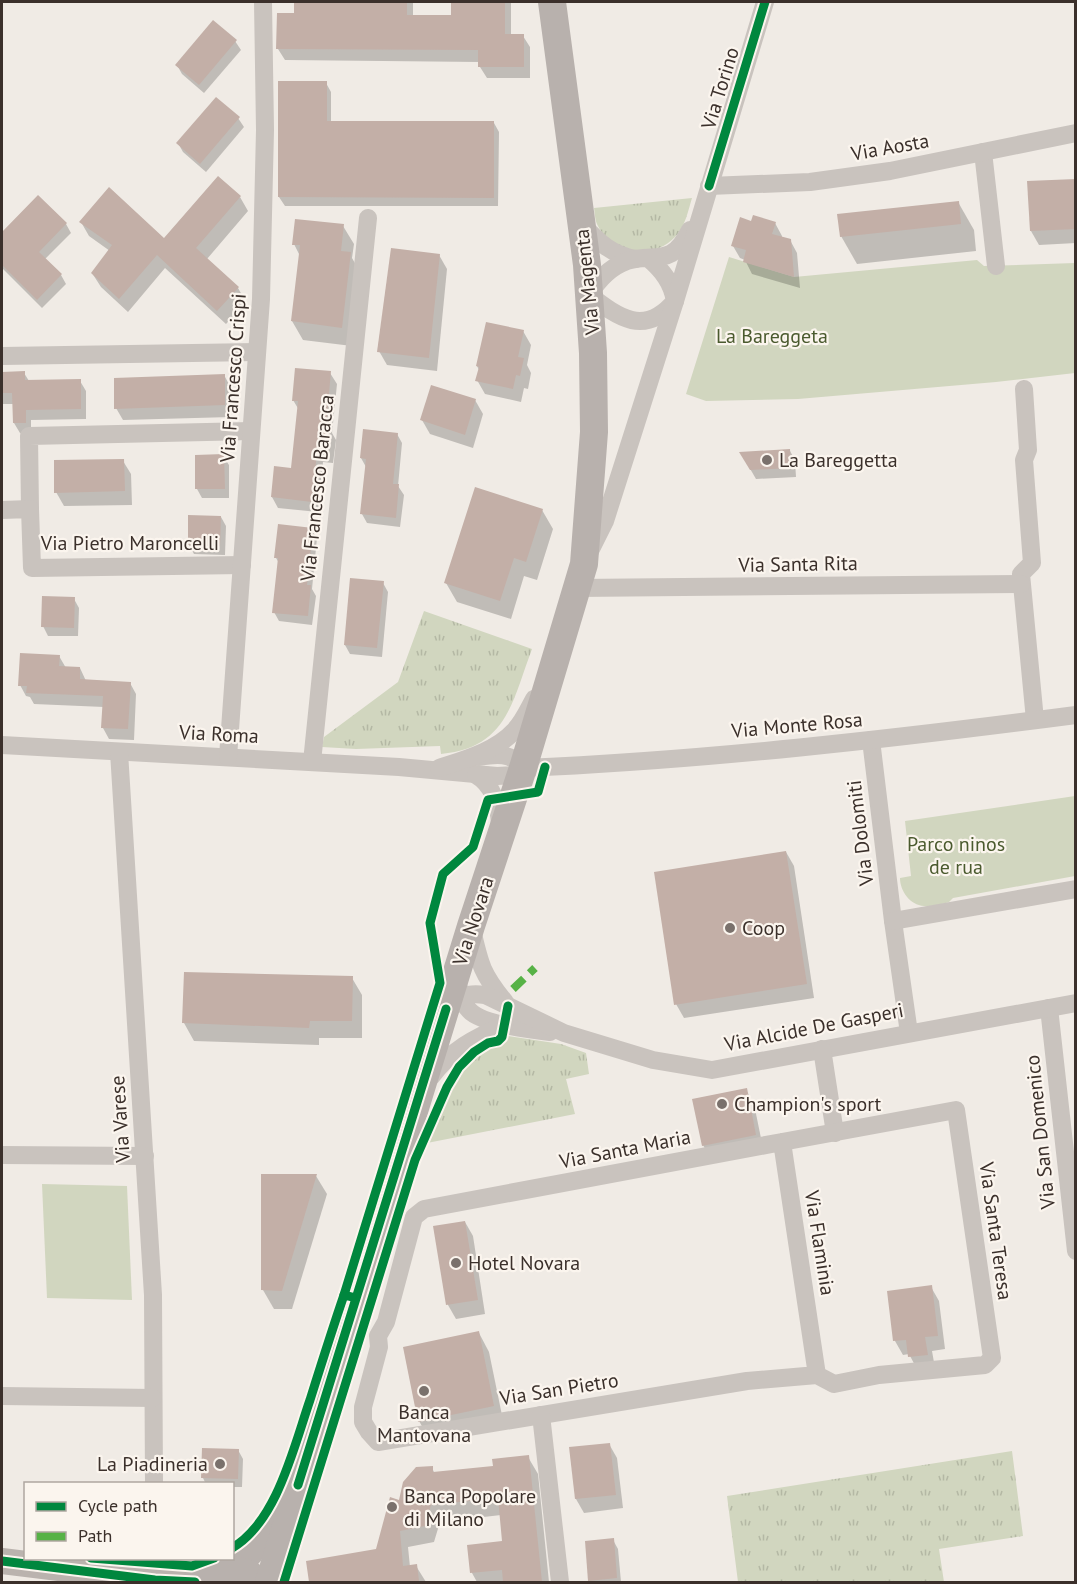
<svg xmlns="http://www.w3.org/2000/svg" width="1077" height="1584" font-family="'PT Sans',sans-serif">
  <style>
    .grass { fill: url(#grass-tufts) }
    .green { fill: #d1d6bf }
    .shadow { fill: #0003 }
    .building { fill: #c3afa7 }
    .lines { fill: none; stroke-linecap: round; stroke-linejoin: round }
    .street { stroke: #c9c3be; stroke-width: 18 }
    .secondary { stroke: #bab3ae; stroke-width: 26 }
    .primary { stroke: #b8b1ad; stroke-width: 28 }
    .quiet { stroke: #57b246; stroke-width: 8; stroke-dasharray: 15 8; stroke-linecap: butt }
    .cycleway-casing { stroke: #fbf5ee; stroke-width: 13 }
    .cycleway { stroke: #00873e; stroke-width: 9 }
    .poi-dot { fill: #7a716c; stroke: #fbf5ee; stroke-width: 2 }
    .labels { text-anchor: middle; stroke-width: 4.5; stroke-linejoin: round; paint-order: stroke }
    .street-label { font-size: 20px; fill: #3b302b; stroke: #fbf5ee }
    .park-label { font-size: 20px; fill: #4a5a2e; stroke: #fbf5ee }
    .poi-label { font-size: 20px; fill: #3b302b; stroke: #fbf5ee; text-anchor: start }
  </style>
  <defs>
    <pattern id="grass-tufts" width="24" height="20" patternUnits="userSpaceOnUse" patternTransform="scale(1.5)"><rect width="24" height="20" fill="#d1d6bf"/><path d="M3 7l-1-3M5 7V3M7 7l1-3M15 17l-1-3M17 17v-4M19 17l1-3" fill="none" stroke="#b4b8a4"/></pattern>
  </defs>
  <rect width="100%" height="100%" fill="#f0ebe5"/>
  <g class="grass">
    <path d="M692,198C688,211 685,227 675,237C654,260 612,254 598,226C595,221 595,214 594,208Z"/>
    <path d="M424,611L532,649C512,702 507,748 441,754L440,746L356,749L322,747L324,737L398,682Z"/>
    <path d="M508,1036L561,1044L586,1053L589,1074L566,1079L575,1114L427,1143C441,1114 452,1078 477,1056C485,1049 496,1045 506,1042Z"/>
    <polygon points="1012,1451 1023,1536 939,1549 944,1582 738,1582 727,1496"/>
  </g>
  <g class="green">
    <polygon points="729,257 794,277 977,260 984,266 1075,263 1075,373 996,382 798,399 706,401 686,394"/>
    <path d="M1075,796V876L953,898L949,902C942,904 932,907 924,906C910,905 900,891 900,878L911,876L905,821Z"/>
    <polygon points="42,1184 127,1186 132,1300 47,1298"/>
  </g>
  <g class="shadow">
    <polygon points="295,2 413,2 413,16 453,17 453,2 511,2 511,36 523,36 530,47 530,78 487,78 480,67 480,62 285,60 278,49 295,15"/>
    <polygon points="235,41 241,50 204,93 182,74 177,65"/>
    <polygon points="326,83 331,92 331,122 494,123 499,132 498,206 285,206 279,197"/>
    <polygon points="238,118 244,127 206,172 183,152 178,143"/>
    <polygon points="1076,180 1076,243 1039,245 1031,231"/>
    <polygon points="38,197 66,224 71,233 45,259 61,275 66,284 42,308 2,268 2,234"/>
    <polygon points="240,197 248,211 207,259 238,288 246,302 226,324 165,268 128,312 101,287 92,273 110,251 89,236 81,222 164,240"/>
    <polygon points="958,202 974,230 976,251 857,264 841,236"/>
    <polygon points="752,223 775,223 782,236 782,238 790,240 797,253 800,288 752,274 745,260 740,258 733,246"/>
    <polygon points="343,226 354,244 352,258 360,272 352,346 303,340 292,321 300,256 294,244"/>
    <polygon points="439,255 447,269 437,371 387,365 379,351"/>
    <polygon points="523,331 531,345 527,365 531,373 528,389 524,388 521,402 485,394 477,380 479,370 477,366"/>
    <polygon points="2,373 24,373 29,381 80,381 86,391 86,419 31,420 31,433 20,433 14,423 14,404 2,404"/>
    <polygon points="330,373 337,384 332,433 336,440 333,463 323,462 318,512 278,508 272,497 292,470 299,410 293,400"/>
    <polygon points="224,375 231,388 231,417 123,420 116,408"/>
    <polygon points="475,400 483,414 473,448 430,434 422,420"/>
    <polygon points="397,434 402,443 398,486 404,495 400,527 367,523 362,514 366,467 361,458"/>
    <polygon points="790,451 795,460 796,477 756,479 741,453"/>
    <polygon points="196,456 223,456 229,465 229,498 202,498 197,489"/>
    <polygon points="123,461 131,474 132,505 64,506 56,492"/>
    <polygon points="542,510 553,529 537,580 524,576 511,619 457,602 446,583"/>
    <polygon points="221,517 226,526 225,555 194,554 189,545"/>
    <polygon points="312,529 317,538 312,589 316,596 312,625 279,621 274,612 279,563 276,558"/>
    <polygon points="383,583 388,592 382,657 350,654 345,645"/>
    <polygon points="74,599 79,608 78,636 48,636 43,626"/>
    <polygon points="59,656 66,668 80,668 86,681 130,683 136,694 134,740 109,739 103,728 104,707 34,704 30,697 26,696 20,685"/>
    <polygon points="786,852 794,866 814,998 684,1018 676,1004"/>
    <polygon points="352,978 362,995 362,1038 319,1038 319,1045 194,1041 184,1023"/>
    <polygon points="746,1090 754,1104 763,1148 711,1159 703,1145"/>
    <polygon points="316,1176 327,1194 292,1309 274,1309 263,1290"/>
    <polygon points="465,1222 473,1236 485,1314 456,1319 448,1305 435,1227"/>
    <polygon points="931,1287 939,1301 945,1349 932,1351 935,1368 918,1371 909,1354 903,1355 895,1341 889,1293"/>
    <polygon points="479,1333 489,1352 504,1425 430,1440 419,1421"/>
    <polygon points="609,1444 617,1458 623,1508 584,1513 576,1499 571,1448"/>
    <polygon points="238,1450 243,1459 242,1487 232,1487 232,1484 206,1484 203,1478"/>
    <polygon points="528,1457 538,1474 549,1582 477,1582 472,1573 469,1546 504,1542 501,1515 440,1522 434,1542 408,1547 410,1567 416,1566 426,1582 311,1582 308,1562 377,1551 400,1501 432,1468 435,1474 494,1467"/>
    <polygon points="613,1540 618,1549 621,1582 591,1582 589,1580"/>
  </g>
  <g class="building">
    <polygon points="294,2 407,2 407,15 451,15 451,2 505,2 505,34 524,34 524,67 478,67 478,50 276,49 277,13 294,13"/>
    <polygon points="213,20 237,40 199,85 175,65"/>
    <polygon points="278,81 327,81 327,121 494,121 494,198 278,197"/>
    <polygon points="216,97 240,117 200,164 176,143"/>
    <polygon points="218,176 241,196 196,248 239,287 217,311 157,255 119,299 91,273 112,245 79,222 109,187 164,238"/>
    <polygon points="1076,179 1076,229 1030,231 1027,181"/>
    <polygon points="38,195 67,223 39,252 62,274 37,300 2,265 2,232"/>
    <polygon points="959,201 961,224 840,237 837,214"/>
    <polygon points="753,215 776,222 772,234 791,239 794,277 743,262 746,250 731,246 740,217 751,221"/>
    <polygon points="295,219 344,224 341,251 351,252 342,328 291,321 300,245 292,245"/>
    <polygon points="391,248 440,254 429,358 377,352"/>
    <polygon points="486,322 524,330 518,357 524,358 520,376 516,375 513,389 475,381 479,367 476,366"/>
    <polygon points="295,368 331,371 326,427 330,428 328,453 317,452 312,502 271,497 274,466 291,468 298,401 292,401"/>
    <polygon points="25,371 25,380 81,379 81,409 26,410 26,423 13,423 12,393 2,393 2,372"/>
    <polygon points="225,374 225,405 114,409 114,378"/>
    <polygon points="431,385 476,399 465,435 420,420"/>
    <polygon points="363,429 398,433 393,484 399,484 396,518 360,514 366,459 360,458"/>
    <polygon points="790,449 791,468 750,470 739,452"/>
    <polygon points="224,454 225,489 195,489 195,455"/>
    <polygon points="124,459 125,491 54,493 54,460"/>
    <polygon points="475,487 543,509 526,562 514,558 500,601 444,583"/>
    <polygon points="188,515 221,516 220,546 188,545"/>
    <polygon points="278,524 313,528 307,585 311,585 308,616 272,613 278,558 274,558"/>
    <polygon points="350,578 384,581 377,648 344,645"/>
    <polygon points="42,596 75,597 74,628 41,627"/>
    <polygon points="20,653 60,655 59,666 80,667 80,679 131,682 128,729 101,728 103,696 26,693 27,686 18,686"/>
    <polygon points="786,851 807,984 674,1005 654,872"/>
    <polygon points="184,972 353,976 352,1021 310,1021 309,1028 182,1023"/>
    <polygon points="747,1088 756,1135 702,1146 692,1099"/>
    <polygon points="261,1174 317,1174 282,1291 261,1290"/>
    <polygon points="465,1221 478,1300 446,1305 433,1226"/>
    <polygon points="932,1285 938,1336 925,1337 928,1355 908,1357 906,1340 893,1341 887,1291"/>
    <polygon points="479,1331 494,1406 418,1422 403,1347"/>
    <polygon points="610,1443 616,1495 575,1499 569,1447"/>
    <polygon points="202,1448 239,1449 238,1479 201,1478"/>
    <polygon points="529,1455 542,1582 503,1582 502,1570 470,1573 467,1545 502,1541 498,1498 431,1505 425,1526 400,1531 403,1566 417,1564 419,1581 402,1582 309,1582 306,1561 376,1549 390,1497 399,1500 403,1482 416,1467 433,1466 433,1472 493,1466 492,1459"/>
    <polygon points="614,1538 617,1578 588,1581 585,1541"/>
  </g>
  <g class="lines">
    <g class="street">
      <polyline points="983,152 996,266"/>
      <polyline points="709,186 810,182 890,171 1076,133"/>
      <path d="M582,224C598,242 612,255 636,259"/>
      <path d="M649,259C663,271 672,283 675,301C645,337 619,318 589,295C598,280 610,267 627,261C657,252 671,268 690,230"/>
      <polyline points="2,356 257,352"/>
      <polyline points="1024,389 1028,450 1024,460 1032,563 1021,574 1035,720"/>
      <polyline points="30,509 29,436 251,431"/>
      <polyline points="2,510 30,509 32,568 242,565"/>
      <polyline points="590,551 605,521 675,301 765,2"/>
      <polyline points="576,588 1021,584"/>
      <polyline points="871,740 893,921 909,1033"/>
      <polyline points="2,745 399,767 497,776 514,775 523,768"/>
      <polyline points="119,752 153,1295 154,1484"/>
      <polyline points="228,757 261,299 265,130 263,2"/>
      <path d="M479,757C496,754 512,752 523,768"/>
      <polyline points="312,762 368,218"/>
      <path d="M439,768C463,760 496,751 514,731C523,722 528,710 534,699"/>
      <path d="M523,768C708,760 892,739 1076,715"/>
      <path d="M476,775C493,785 499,806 500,825"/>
      <polyline points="893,921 1076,889"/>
      <path d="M472,930C480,965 482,974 505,1002"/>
      <path d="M458,985C460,993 463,1004 469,1010C481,1024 532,1030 550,1032"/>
      <polyline points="1049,1008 1076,1251"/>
      <path d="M446,1009C459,997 466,992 485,995L564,1033L653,1060L712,1070L1076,1003"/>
      <polyline points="822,1049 835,1133"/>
      <path d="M431,1077C450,1051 475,1037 505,1025"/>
      <polyline points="782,1142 817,1375 747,1381 378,1442 369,1432 363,1422 363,1407 379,1347 378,1336 386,1322 414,1217 424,1209 782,1142 956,1110 992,1358 985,1365 879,1375 834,1384 817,1375"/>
      <polyline points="2,1155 145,1156"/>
      <polyline points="2,1396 153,1398"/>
      <polyline points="541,1415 560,1582"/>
      <polyline points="155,1558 155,1580"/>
    </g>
    <polyline class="secondary" points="2,1561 155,1580 195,1582"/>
    <g class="primary">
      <polyline points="231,1570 250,1552 282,1506"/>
      <path d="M195,1582C211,1571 230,1566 249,1574"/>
      <polyline points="269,1582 471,926 523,768 584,564 594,432 593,353 587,265 552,2"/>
    </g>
    <polyline class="quiet" points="513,989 535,968"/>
    <defs>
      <g id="cycleway">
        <polyline points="709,186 765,2"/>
        <polyline points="344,1295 440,983 430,923 443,874 473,847 488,800 538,792 545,767"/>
        <polyline points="298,1485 446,1009"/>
        <path d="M232,1548C277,1522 294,1446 310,1400C321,1365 332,1330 344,1295L352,1297"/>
        <polyline points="91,1558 192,1566 214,1558"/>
        <polyline points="2,1561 155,1580 195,1582"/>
        <polyline points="284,1582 415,1160 447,1087 459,1067 474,1052 488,1043 498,1041 502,1037 508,1006"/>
      </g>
    </defs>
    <use href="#cycleway" class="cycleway-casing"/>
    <use href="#cycleway" class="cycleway"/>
  </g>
  <g class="poi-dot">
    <circle cx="767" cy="460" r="6"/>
    <circle cx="730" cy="928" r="6"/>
    <circle cx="722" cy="1104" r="6"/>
    <circle cx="456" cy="1263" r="6"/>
    <circle cx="424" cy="1391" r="6"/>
    <circle cx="220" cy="1464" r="6"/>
    <circle cx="392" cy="1507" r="6"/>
  </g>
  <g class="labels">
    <g class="street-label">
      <text transform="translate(720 88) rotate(-73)" y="7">Via Torino</text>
      <text transform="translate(890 147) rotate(-10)" y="7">Via Aosta</text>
      <text transform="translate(587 282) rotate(-96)" y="7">Via Magenta</text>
      <text transform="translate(233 378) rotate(-86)" y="7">Via Francesco Crispi</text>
      <text transform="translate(317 488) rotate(-84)" y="7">Via Francesco Baracca</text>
      <text x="130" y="550">Via Pietro Maroncelli</text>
      <text transform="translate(798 564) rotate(-1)" y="7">Via Santa Rita</text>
      <text transform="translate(797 725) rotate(-5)" y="7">Via Monte Rosa</text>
      <text transform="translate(219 734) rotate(3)" y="7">Via Roma</text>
      <text transform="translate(860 833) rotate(-97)" y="7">Via Dolomiti</text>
      <text transform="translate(473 921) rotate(-72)" y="7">Via Novara</text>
      <text transform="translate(814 1027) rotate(-11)" y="7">Via Alcide De Gasperi</text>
      <text transform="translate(120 1119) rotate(-94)" y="7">Via Varese</text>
      <text transform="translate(1040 1132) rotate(-96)" y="7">Via San Domenico</text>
      <text transform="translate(625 1149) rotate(-11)" y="7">Via Santa Maria</text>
      <text transform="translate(996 1231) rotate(82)" y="7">Via Santa Teresa</text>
      <text transform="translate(820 1243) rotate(81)" y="7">Via Flaminia</text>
      <text transform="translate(559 1389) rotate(-9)" y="7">Via San Pietro</text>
    </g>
    <g class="park-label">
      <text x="772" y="343">La Bareggeta</text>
      <text x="956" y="851">Parco ninos<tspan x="956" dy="23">de rua</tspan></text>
    </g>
    <g class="poi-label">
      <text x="779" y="467">La Bareggetta</text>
      <text x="742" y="935">Coop</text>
      <text x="734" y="1111">Champion's sport</text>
      <text x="468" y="1270">Hotel Novara</text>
      <text x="424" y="1419" text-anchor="middle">Banca<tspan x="424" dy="23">Mantovana</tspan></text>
      <text x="208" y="1471" text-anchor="end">La Piadineria</text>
      <text x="404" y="1503">Banca Popolare<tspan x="404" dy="23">di Milano</tspan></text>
    </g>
  </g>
  <rect width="1077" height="1584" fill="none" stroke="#3b302b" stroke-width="6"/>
  <rect x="24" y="1482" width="210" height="78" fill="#fbf5ee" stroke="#aea6a0" stroke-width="1.5"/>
  <rect x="36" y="1502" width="30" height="9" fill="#00873e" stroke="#aea6a0" stroke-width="1.5"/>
  <text x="78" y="1512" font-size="18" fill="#3b302b">Cycle path</text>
  <rect x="36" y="1532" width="30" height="9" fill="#57b246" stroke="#aea6a0" stroke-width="1.5"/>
  <text x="78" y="1542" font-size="18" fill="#3b302b">Path</text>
</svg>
